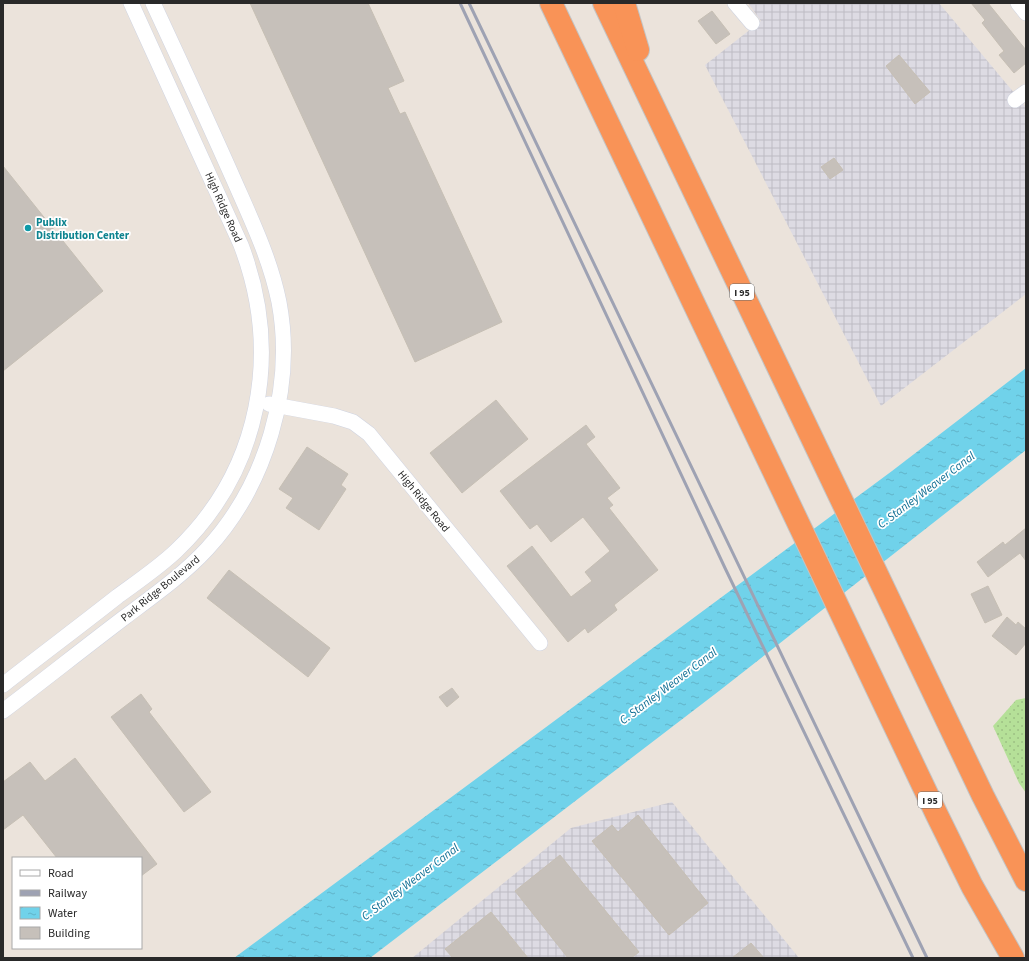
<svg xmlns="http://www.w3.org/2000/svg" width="1029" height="961" font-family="'Source Sans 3',sans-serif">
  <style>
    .industrial { fill: url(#industrial-grid) }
    .park { fill: url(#park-dots) }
    .water { fill: url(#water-ripples) }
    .building { fill: #c6c0ba; stroke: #c6bfb4 }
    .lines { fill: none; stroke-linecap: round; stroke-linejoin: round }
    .minor-casing { stroke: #d0d4e1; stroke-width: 16 }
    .highway-casing { stroke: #c3c3c3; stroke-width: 24 }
    .minor { stroke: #fff; stroke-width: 15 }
    .highway { stroke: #f99357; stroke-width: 22 }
    .rail { stroke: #9ea2b3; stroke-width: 3 }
    .culture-dot { fill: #0f9aa8; stroke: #fff; stroke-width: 1.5 }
    .labels { text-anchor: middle; stroke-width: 3.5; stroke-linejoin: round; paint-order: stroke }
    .shield { fill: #fff; stroke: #696969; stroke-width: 1 }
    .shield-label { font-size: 10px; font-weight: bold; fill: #292929 }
    .street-label { font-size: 11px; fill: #292929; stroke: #fff }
    .culture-label { font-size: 11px; font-weight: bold; fill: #0d838f; stroke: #fff; text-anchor: start }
    .water-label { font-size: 12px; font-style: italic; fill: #116f94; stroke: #fff }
  </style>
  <defs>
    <pattern id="industrial-grid" width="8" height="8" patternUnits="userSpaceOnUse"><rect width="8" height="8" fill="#dddbe3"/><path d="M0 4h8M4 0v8" fill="none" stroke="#bebcc3"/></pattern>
    <pattern id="park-dots" width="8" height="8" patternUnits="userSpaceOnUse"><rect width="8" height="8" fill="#b5e098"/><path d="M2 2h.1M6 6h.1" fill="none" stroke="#9cc083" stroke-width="1.8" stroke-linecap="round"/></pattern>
    <pattern id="water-ripples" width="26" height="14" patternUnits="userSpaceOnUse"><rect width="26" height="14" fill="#70d2ea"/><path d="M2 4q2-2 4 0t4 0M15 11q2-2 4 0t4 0" fill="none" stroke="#61b4c9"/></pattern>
  </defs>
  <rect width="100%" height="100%" fill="#ebe3db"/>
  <g class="industrial">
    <polygon points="748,3 939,3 1026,107 1026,294 881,406 705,65 761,21"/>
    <polygon points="672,802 799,958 412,958 571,828"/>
  </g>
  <polygon class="park" points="1026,698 1026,793 1019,783 993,726 1016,700"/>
  <polygon class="water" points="1026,368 1026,450 719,691 370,958 234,958 892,471"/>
  <g class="building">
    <polygon points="250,3 368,3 404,81 388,88 400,114 405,112 502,322 415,362"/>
    <polygon points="971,3 988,3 1026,50 1026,63 1014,73 999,55 1004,51 982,23 985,20"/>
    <polygon points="712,11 730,34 716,44 698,21"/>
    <polygon points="899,55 930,92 915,104 886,66"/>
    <polygon points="834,158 843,170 830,179 821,167"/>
    <polygon points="3,166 103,291 3,371"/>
    <polygon points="496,400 528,439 462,493 430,453"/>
    <polygon points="586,425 595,437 586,444 620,488 607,498 613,505 609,508 658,570 614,605 617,610 588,633 585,628 568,642 507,566 532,546 571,597 592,581 585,572 610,551 583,517 551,542 537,524 530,529 500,491"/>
    <polygon points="307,447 348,474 341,485 346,489 319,530 286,508 293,498 279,489"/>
    <polygon points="1026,528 1026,561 1020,553 988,577 977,562 1003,542 1005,545"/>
    <polygon points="229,570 330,648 308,677 207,598"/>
    <polygon points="988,586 1002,615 985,623 971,594"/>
    <polygon points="1007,617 1016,625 1018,622 1026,629 1026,643 1016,655 992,636"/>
    <polygon points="452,688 459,697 447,707 439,697"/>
    <polygon points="141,694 152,709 149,712 211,792 184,812 111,717"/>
    <polygon points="75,758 157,864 141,876 141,858 57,858 23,815 3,830 3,782 30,762 45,781"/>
    <polygon points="638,815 708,903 669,935 592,841 612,825 618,832"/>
    <polygon points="560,855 639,952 631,958 568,958 515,891"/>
    <polygon points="491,912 528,958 453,958 445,949"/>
    <polygon points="751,943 764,958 732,958"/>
  </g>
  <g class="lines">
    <defs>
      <g id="minor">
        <polyline points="735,3 752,23"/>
        <polyline points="1018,3 1026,13"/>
        <polyline points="1015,100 1026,92"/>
        <polyline points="269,404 334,416 353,422 369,434 540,643"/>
        <path d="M3,685C41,655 80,626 118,596C137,582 158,568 176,551C261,470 282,353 241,245L131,3"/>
        <path d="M3,711C44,680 84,648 125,617C153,596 183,575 207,549C266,485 295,388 279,302C270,258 251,219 233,178C207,119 180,61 153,3"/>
      </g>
      <g id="highway">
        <polyline points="551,3 937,815 972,886 1013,958"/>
        <polyline points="604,3 983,796 1026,880"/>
        <polyline points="624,3 638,50"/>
      </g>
    </defs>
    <use href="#minor" class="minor-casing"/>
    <use href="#highway" class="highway-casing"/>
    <use href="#minor" class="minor"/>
    <use href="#highway" class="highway"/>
    <g class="rail">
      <polyline points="460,3 725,568 913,958"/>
      <polyline points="469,3 927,958"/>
    </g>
  </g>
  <circle class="culture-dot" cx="28" cy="228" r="4"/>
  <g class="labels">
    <g class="shield">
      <rect x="730" y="284" width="24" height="16" rx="3"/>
      <rect x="918" y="792" width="24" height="16" rx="3"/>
    </g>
    <g class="shield-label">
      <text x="742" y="296">I 95</text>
      <text x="930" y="804">I 95</text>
    </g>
    <g class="street-label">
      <text transform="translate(224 207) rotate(66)" y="4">High Ridge Road</text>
      <text transform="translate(424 501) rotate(51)" y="4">High Ridge Road</text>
      <text transform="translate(160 588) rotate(-39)" y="4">Park Ridge Boulevard</text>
    </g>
    <g class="culture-label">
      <text x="36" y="226">Publix<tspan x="36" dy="13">Distribution Center</tspan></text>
    </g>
    <g class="water-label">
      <text transform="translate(926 490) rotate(-37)" y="4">C. Stanley Weaver Canal</text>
      <text transform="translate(668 686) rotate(-37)" y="4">C. Stanley Weaver Canal</text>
      <text transform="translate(410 882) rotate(-37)" y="4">C. Stanley Weaver Canal</text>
    </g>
  </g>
  <rect width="1029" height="961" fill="none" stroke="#292929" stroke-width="8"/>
  <rect x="12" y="857" width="130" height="92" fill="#ffffff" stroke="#a9a9a9"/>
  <rect x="20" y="870" width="20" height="6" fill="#ffffff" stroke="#a9a9a9"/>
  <text x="48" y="877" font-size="12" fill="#292929">Road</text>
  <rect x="20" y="890" width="20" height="6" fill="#9ea2b3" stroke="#a9a9a9"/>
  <text x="48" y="897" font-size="12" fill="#292929">Railway</text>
  <rect x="20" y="907" width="20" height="12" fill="url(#water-ripples)" stroke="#a9a9a9"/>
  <text x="48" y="917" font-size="12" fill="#292929">Water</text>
  <rect x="20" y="927" width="20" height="12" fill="#c6c0ba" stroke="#a9a9a9"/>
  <text x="48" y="937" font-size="12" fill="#292929">Building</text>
</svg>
